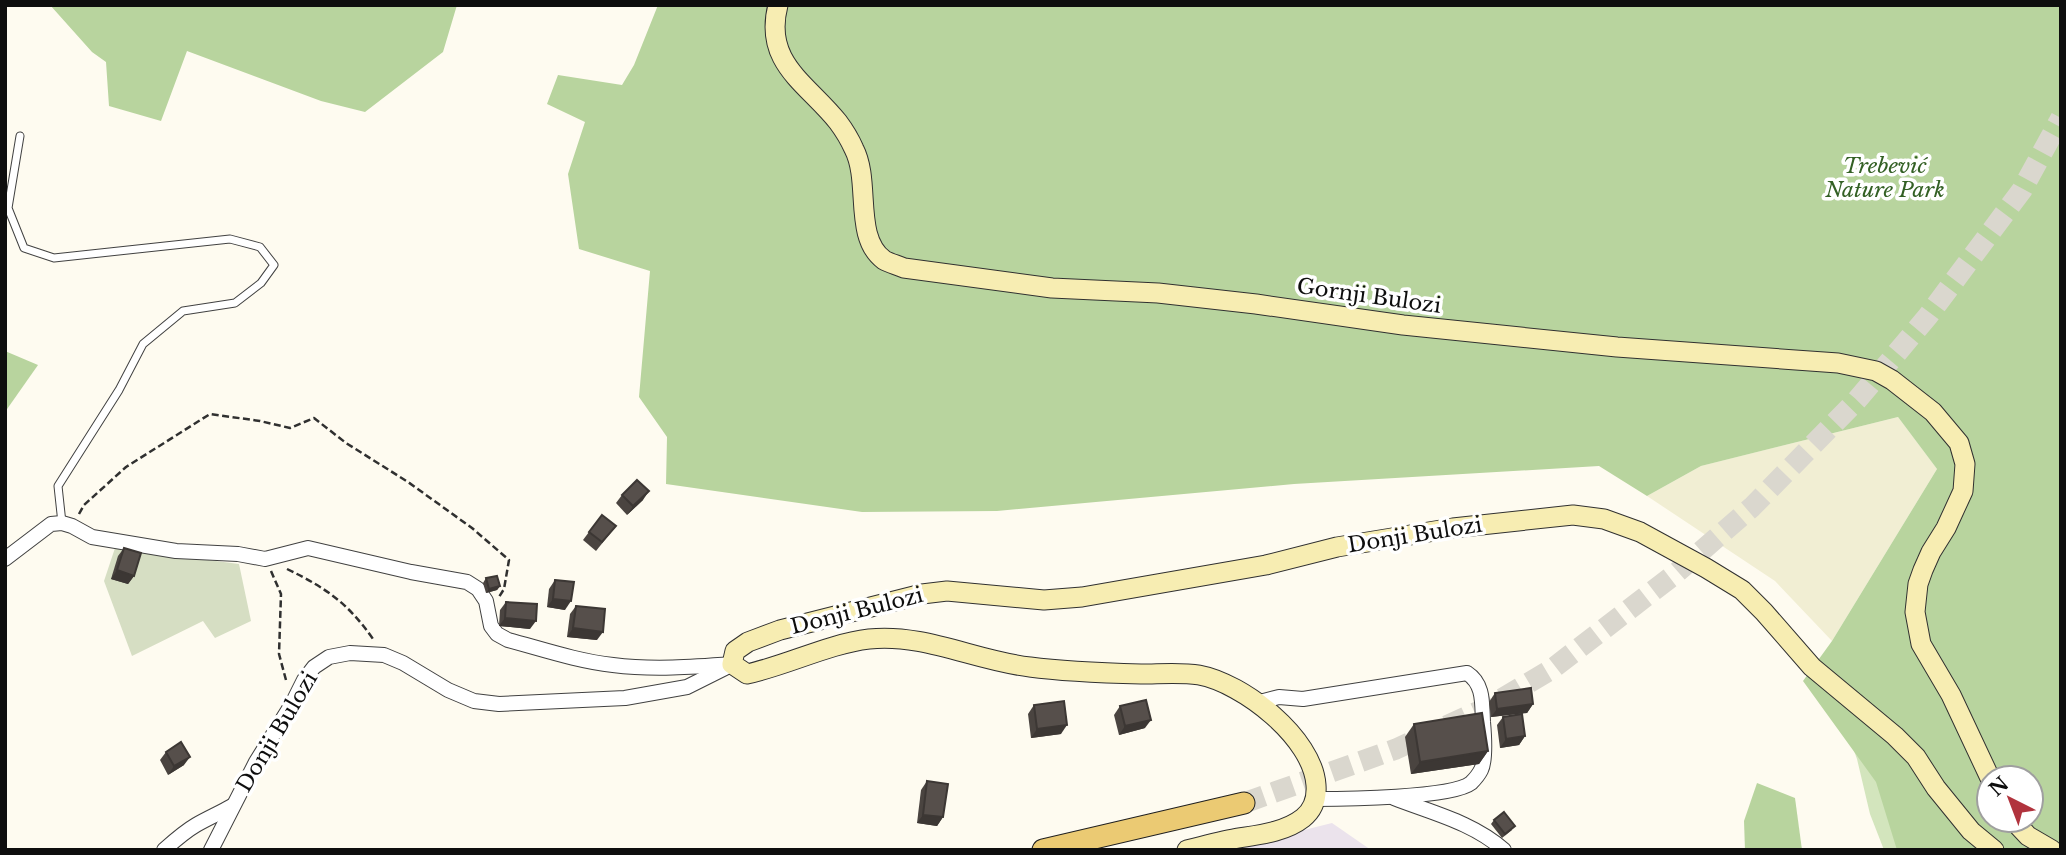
<svg xmlns="http://www.w3.org/2000/svg" width="2066" height="855" font-family="'Libre Baskerville',serif">
  <style>
    .industrial { fill: #ebe3ec }
    .farmland { fill: #f1eed3 }
    .green { fill: #d3e5bd }
    .forest { fill: #b8d49e; fill-rule: evenodd }
    .cemetery { fill: #d6dec3 }
    .lines { fill: none; stroke-linecap: round; stroke-linejoin: round }
    .primary-tunnel { stroke: #dad7ce; stroke-width: 21; stroke-dasharray: 21 10; stroke-linecap: butt }
    .lane-casing { stroke: #414141; stroke-width: 9 }
    .street-casing { stroke: #414141; stroke-width: 16 }
    .secondary-casing { stroke: #303030; stroke-width: 21 }
    .primary-casing { stroke: #1f1f1f; stroke-width: 23 }
    .path { stroke: #303030; stroke-width: 2.5; stroke-dasharray: 7 3.5; stroke-linecap: butt }
    .lane { stroke: #fff; stroke-width: 7 }
    .street { stroke: #fff; stroke-width: 14 }
    .secondary { stroke: #f7edb2; stroke-width: 19 }
    .primary { stroke: #ebca73; stroke-width: 21 }
    .wall { fill: #4a4440 }
    .shaded-wall { fill: #3c3734 }
    .building { fill: #564f4b; stroke: #3c3734; stroke-width: 2 }
    .labels { text-anchor: middle; stroke-width: 7; stroke-linejoin: round; paint-order: stroke }
    .park-label { font-size: 21px; font-style: italic; fill: #336024; stroke: #fff }
    .street-label { font-size: 21px; fill: #0e0e0e; stroke: #fff }
  </style>
  <rect width="100%" height="100%" fill="#fefbf0"/>
  <polygon class="industrial" points="1332,823 1371,850 1224,850"/>
  <polygon class="farmland" points="1898,417 1937,469 1832,641 1775,581 1647,496 1701,466"/>
  <polygon class="green" points="1848,734 1954,850 1884,850 1870,814 1857,759"/>
  <g class="forest">
    <polygon points="50,5 457,5 443,52 365,112 321,101 187,51 161,121 109,106 106,62 92,52"/>
    <path d="M658,5H2061V850H1897L1876,782L1803,681L1832,641L1937,469L1898,417L1701,466L1647,496L1599,466L1294,484L997,511L862,512L666,484L667,437L639,397L650,271L579,249L568,174L585,122L547,104L558,75L622,85L634,65ZM1989,778H2031V820H1989Z"/>
    <polygon points="5,351 38,365 5,412"/>
    <polygon points="1757,783 1795,798 1802,850 1745,850 1744,821"/>
  </g>
  <polygon class="cemetery" points="115,548 239,564 251,621 215,638 203,621 132,656 104,581"/>
  <g class="lines">
    <polyline class="primary-tunnel" points="1244,803 1396,749 1488,707 1552,669 1675,574 1752,507 1857,400 1928,316 2022,190 2061,118"/>
    <defs>
      <polyline id="lane" points="20,136 8,208 24,248 54,258 230,239 260,247 274,265 261,283 235,303 183,311 143,344 119,390 58,486 62,523"/>
      <g id="street">
        <path d="M5,559L51,524L62,523L72,526L92,537L176,551L238,554L265,559L308,548L411,572L467,582L478,589L486,601L491,626L497,634L508,640C542,649 577,661 613,665C652,670 693,667 732,664"/>
        <path d="M1256,703L1279,697L1303,699L1467,673C1484,684 1482,703 1483,722C1484,733 1486,760 1481,770C1479,774 1474,780 1471,783C1452,798 1343,799 1315,799"/>
        <path d="M1394,798C1432,813 1472,822 1504,850"/>
        <path d="M164,850C174,841 184,832 196,825C208,818 220,813 232,806"/>
        <polyline points="211,850 256,762 292,704 304,680 314,667 329,657 350,653 384,655 403,663 448,690 474,701 499,704 625,698 687,687 725,668"/>
      </g>
      <g id="secondary">
        <path d="M778,5C763,63 807,83 838,122C844,130 850,140 854,149C871,182 853,237 884,260C889,263 897,265 904,268L1052,288L1158,293L1256,304L1403,325L1617,347L1838,363L1876,371L1892,380L1933,412L1959,443L1965,464L1963,491L1946,528L1931,552L1923,570L1918,584L1915,612L1921,644L1951,695L1990,778"/>
        <polyline points="2013,820 2028,836 2052,850"/>
        <path d="M1187,850C1202,846 1217,842 1233,839C1256,835 1284,833 1303,818C1313,810 1317,798 1316,785C1313,738 1243,683 1199,675C1181,672 1159,674 1141,674C1103,673 1067,672 1030,667C976,661 924,633 869,639C828,644 788,665 747,674L732,664L735,651L748,642L780,630L922,594L947,591L1044,600L1082,597L1266,565L1337,547L1453,528L1573,515L1604,519L1640,532L1706,568L1742,590L1764,612L1812,667L1895,736L1916,757L1936,788L1971,831L1994,850"/>
      </g>
      <polyline id="primary" points="1043,850 1244,803"/>
    </defs>
    <use href="#lane" class="lane-casing"/>
    <use href="#street" class="street-casing"/>
    <use href="#secondary" class="secondary-casing"/>
    <use href="#primary" class="primary-casing"/>
    <g class="path">
      <polyline points="79,514 84,505 126,467 210,414 260,421 290,428 314,418 346,443 408,482 472,528 509,560 504,589 499,597"/>
      <path d="M287,569C326,588 348,603 373,639"/>
      <polyline points="271,571 281,594 279,654 286,680"/>
    </g>
    <use href="#lane" class="lane"/>
    <use href="#street" class="street"/>
    <use href="#secondary" class="secondary"/>
    <use href="#primary" class="primary"/>
  </g>
  <g class="wall">
    <polygon points="622,495 643,500 627,515 616,503"/>
    <polygon points="616,526 596,551 583,540 589,532"/>
    <polygon points="124,548 134,576 128,584 111,579 118,556"/>
    <polygon points="486,578 500,586 497,590 486,593 483,583"/>
    <polygon points="555,580 565,610 547,607 549,589"/>
    <polygon points="506,602 530,629 499,626 500,610"/>
    <polygon points="576,606 597,640 567,637 570,614"/>
    <polygon points="1495,693 1533,704 1527,713 1491,717 1489,702"/>
    <polygon points="1034,705 1061,734 1031,738 1028,714"/>
    <polygon points="1120,706 1145,728 1119,735 1114,715"/>
    <polygon points="1503,717 1525,736 1519,745 1500,748 1497,725"/>
    <polygon points="1414,724 1488,751 1479,764 1411,774 1405,737"/>
    <polygon points="166,752 184,765 168,775 160,760"/>
    <polygon points="927,781 943,817 937,826 917,823 921,790"/>
    <polygon points="1494,820 1512,830 1502,838 1491,824"/>
  </g>
  <g class="shaded-wall">
    <polygon points="649,491 643,500 627,515 633,506"/>
    <polygon points="117,570 134,576 128,584 111,579"/>
    <polygon points="500,586 497,590 486,593 489,589"/>
    <polygon points="553,599 571,601 565,610 547,607"/>
    <polygon points="505,618 536,621 530,629 499,626"/>
    <polygon points="573,628 603,632 597,640 567,637"/>
    <polygon points="1533,704 1527,713 1491,717 1497,709"/>
    <polygon points="1151,720 1145,728 1119,735 1125,726"/>
    <polygon points="1067,725 1061,734 1031,738 1037,729"/>
    <polygon points="1525,736 1519,745 1500,748 1506,739"/>
    <polygon points="1488,751 1479,764 1411,774 1420,762"/>
    <polygon points="190,757 184,765 168,775 174,766"/>
    <polygon points="923,815 943,817 937,826 917,823"/>
  </g>
  <g class="building">
    <polygon points="637,480 649,491 633,506 622,495"/>
    <polygon points="602,515 616,526 602,542 589,532"/>
    <polygon points="124,548 141,553 134,576 117,570"/>
    <polygon points="497,576 500,586 489,589 486,578"/>
    <polygon points="555,580 574,582 571,601 553,599"/>
    <polygon points="506,602 537,604 536,621 505,618"/>
    <polygon points="576,606 605,609 603,632 573,628"/>
    <polygon points="1531,688 1533,704 1497,709 1495,693"/>
    <polygon points="1146,700 1151,720 1125,726 1120,706"/>
    <polygon points="1064,701 1067,725 1037,729 1034,705"/>
    <polygon points="1482,713 1488,751 1420,762 1414,724"/>
    <polygon points="1522,714 1525,736 1506,739 1503,717"/>
    <polygon points="181,742 190,757 174,766 166,752"/>
    <polygon points="927,781 948,784 943,817 923,815"/>
    <polygon points="1504,812 1515,826 1505,834 1494,820"/>
  </g>
  <g class="labels">
    <g class="park-label">
      <text x="1885" y="173">Trebević<tspan x="1885" dy="24">Nature Park</tspan></text>
    </g>
    <g class="street-label">
      <text transform="translate(1369 296) rotate(8)" y="7">Gornji Bulozi</text>
      <text transform="translate(1415 535) rotate(-9)" y="7">Donji Bulozi</text>
      <text transform="translate(857 611) rotate(-14)" y="7">Donji Bulozi</text>
      <text transform="translate(277 732) rotate(-59)" y="7">Donji Bulozi</text>
    </g>
  </g>
  <rect width="2066" height="855" fill="none" stroke="#0e0e0e" stroke-width="14"/>
  <g transform="translate(2010 799) rotate(318)"><circle r="33" fill="#ffffff" stroke="#9f9f9f" stroke-width="2"/>
  <path d="M0-5L12 26L0 18L-12 26Z" fill="#b1333d"/>
  <text y="-10" font-size="19" font-weight="bold" text-anchor="middle" fill="#0e0e0e">N</text>
  </g>
</svg>
